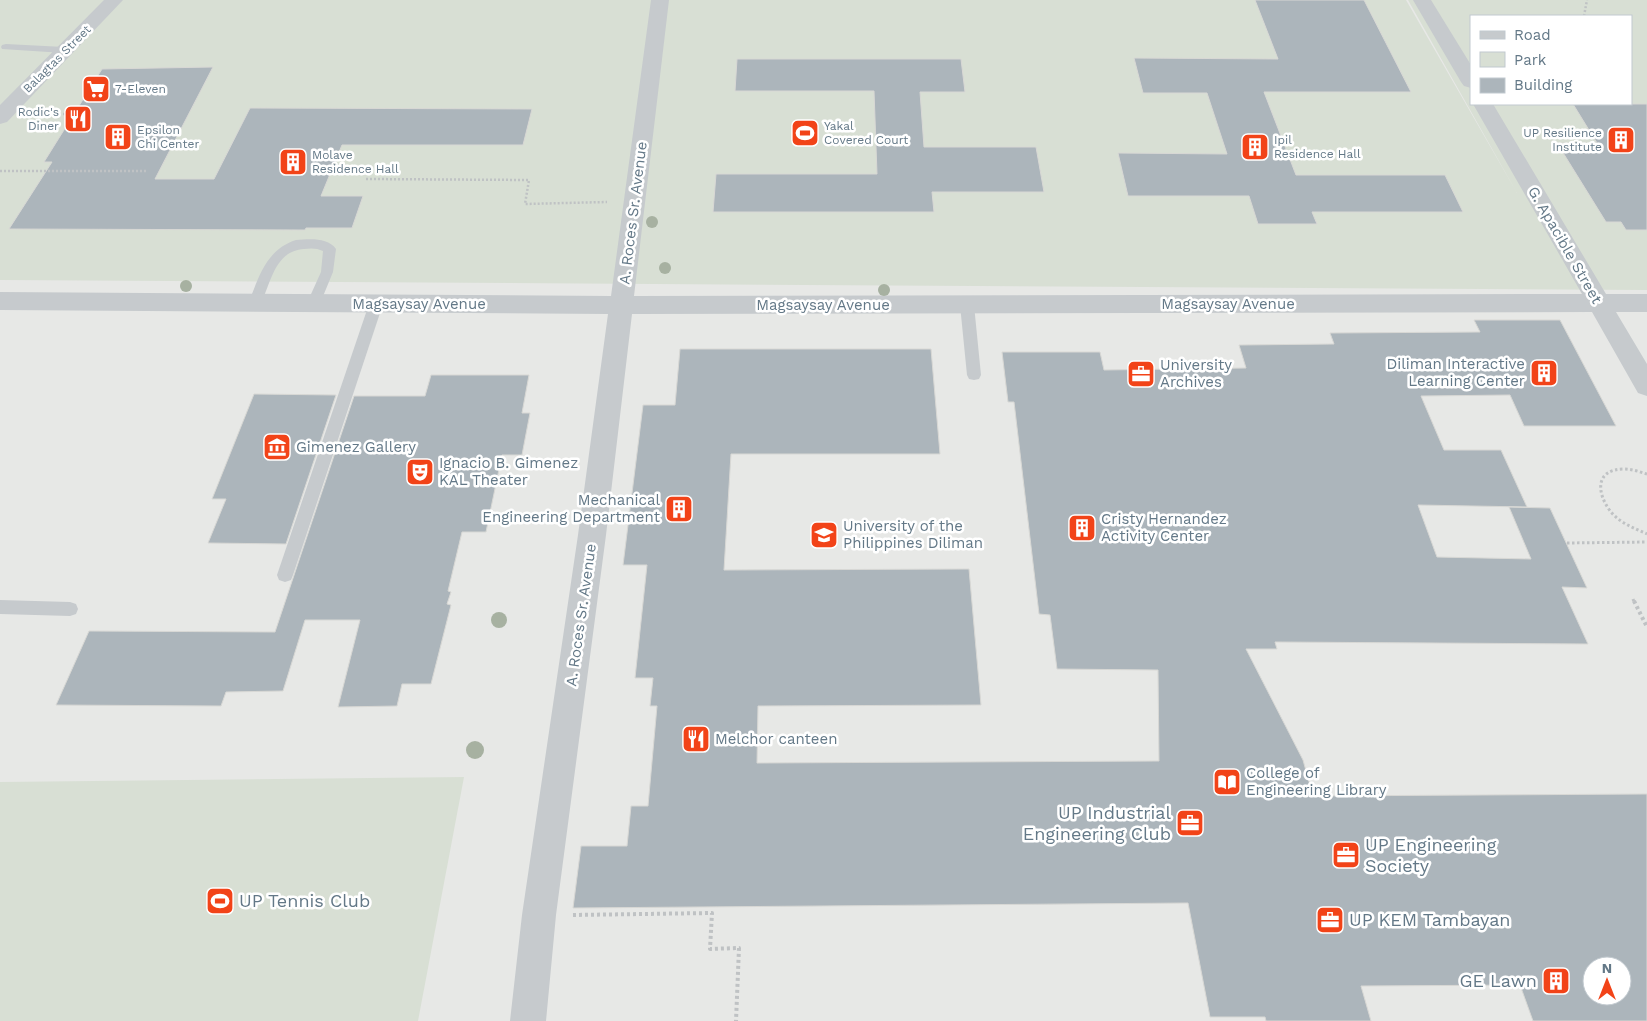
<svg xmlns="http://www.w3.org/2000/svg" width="1647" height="1021" font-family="'Work Sans',sans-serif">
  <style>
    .built { fill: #e7e8e6; fill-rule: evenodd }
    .green { fill: #d8dfd4; fill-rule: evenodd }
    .building { fill: #acb5bb; stroke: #d8d8d5; fill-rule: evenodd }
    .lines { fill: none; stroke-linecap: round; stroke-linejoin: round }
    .path-far2 { stroke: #bfc2c4; stroke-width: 2.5; stroke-dasharray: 2 2; stroke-linecap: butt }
    .path-far1 { stroke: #bfc2c4; stroke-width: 3; stroke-dasharray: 2.5 2.5; stroke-linecap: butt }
    .path { stroke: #bfc2c4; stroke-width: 4; stroke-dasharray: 3 3; stroke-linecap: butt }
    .service { fill: #c6cacd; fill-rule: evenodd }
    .minor { fill: #c6cacd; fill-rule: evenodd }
    .tree { fill: #a7b1a1 }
    .labels { text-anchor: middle; stroke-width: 5; stroke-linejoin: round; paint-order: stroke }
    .far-street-label { font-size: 12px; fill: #637887; stroke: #fff }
    .far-poi-label { font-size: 12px; fill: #637887; stroke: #fff; text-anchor: start }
    .street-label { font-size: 15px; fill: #637887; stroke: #fff }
    .poi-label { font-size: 15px; fill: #637887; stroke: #fff; text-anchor: start }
    .near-poi-label { font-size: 18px; fill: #637887; stroke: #fff; text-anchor: start }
  </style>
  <rect width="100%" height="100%" fill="#f7f7f3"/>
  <path class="built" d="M0,0H1647V1021H0ZM1471,16H1631V104H1471ZM1592,966H1622V996H1592Z"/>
  <g class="green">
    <path d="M0,0H1406L1517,193L1408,0H1647V290L0,280ZM1471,16H1631V104H1471Z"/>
    <polygon points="464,777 418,1021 0,1021 0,782"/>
  </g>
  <g class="building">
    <polygon points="1255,0 1364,0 1411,92 1264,92 1296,175 1445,175 1463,212 1312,212 1317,224 1258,224 1249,196 1128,196 1118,153 1227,154 1207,93 1143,93 1134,58 1278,59"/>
    <polygon points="737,59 961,59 965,92 920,92 924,147 1036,147 1044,192 932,192 934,212 713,212 716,174 877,174 874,91 735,91"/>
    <polygon points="213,67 155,179 214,179 250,108 532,109 523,145 342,145 321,196 363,196 352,228 306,228 305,230 9,229 52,162 44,162 102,69"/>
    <polygon points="1573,104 1647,104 1647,230 1626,230 1621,222 1606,222 1557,143 1597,143"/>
    <path d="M1474,320H1560L1616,426H1524L1510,395L1421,396L1444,450H1501L1527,507L1418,505L1437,557L1531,559L1509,507L1550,508L1587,588L1562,587L1588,644L1275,642L1277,649H1246L1303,760L1313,796L1647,794V1021H1533L1520,985L1361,986L1371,1021H1266L1265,1017H1210L1188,903L573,908L581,846H627L631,806H648L657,706H650L653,678H635L647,565H623L643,405H675L680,349H931L940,454H731L724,570L969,569L981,705L758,706L757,763L1159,761L1158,670L1057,669L1050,615L1039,614L1014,402H1008L1002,352H1100L1104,370L1246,368L1239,345L1334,344L1330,333L1480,332ZM1592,966H1622V996H1592Z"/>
    <polygon points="431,375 529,375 522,413 530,413 522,455 502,455 486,532 462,532 448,591 451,592 447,604 451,605 431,684 402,684 397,706 338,707 360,620 305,620 283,691 226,692 221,706 56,705 89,631 275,632 354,396 425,396"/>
    <polygon points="254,394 336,395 286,544 208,543 226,499 212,499"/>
  </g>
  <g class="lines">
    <g class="path-far2">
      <polyline points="1584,16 1587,0"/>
      <polyline points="39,114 74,114"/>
      <polyline points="0,171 147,171"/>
      <polyline points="366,179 529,180 525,204 607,202"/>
    </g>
    <g class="path-far1">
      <path d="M1647,474C1640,472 1632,469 1624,469C1595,469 1596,493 1611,512C1620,523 1634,528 1647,534"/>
      <polyline points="1567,543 1647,542"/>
      <polyline points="1633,599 1634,602"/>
    </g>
    <g class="path">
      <polyline points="1634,601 1647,627"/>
      <polyline points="573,915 712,913 710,949 739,948 736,1021"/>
    </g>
    <g class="service">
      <polygon points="6,44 64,47 69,50 64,53 2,49 1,47 2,45"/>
      <path d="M296,240C309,239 328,237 336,249L333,272L319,306H309L307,303L321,272L323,251C317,248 311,248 304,249C274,251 271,284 260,305H250L249,302C259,276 267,249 296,240Z"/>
      <polygon points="376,299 381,301 383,304 293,575 291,580 285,582 279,580 277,575 369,304 371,301"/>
      <polygon points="967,300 972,302 974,305 981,375 979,379 974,380 969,379 967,375 960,305 962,302"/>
      <polygon points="0,600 70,602 76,604 78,609 76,614 70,616 0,614"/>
    </g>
    <g class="minor">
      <polygon points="104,0 123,0 7,122 0,124 0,105"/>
      <polygon points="651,0 669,0 634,296 1582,294 1473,104 1493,104 1606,294 1647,294 1647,312 1616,312 1647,364 1647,396 1638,393 1592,312 632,314 606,535 556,915 546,1021 510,1021 522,915 578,535 608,314 0,310 0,292 611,296"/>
      <polygon points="1413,0 1431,0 1471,65 1471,88 1464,86 1461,82"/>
    </g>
  </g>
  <g class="tree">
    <circle cx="652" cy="222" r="6"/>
    <circle cx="665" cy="268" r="6"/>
    <circle cx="186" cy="286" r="6"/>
    <circle cx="884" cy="290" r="6"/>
    <circle cx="499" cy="620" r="8"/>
    <circle cx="475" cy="750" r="9"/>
  </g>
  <defs>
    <symbol id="supermarket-square" viewBox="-11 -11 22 22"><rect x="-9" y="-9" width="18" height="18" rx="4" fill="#f24318" stroke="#fff"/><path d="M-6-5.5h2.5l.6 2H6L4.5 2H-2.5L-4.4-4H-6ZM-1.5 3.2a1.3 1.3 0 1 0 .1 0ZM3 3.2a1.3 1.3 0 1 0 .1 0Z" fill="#fff"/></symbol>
    <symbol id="restaurant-square" viewBox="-11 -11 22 22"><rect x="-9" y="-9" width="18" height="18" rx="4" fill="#f24318" stroke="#fff"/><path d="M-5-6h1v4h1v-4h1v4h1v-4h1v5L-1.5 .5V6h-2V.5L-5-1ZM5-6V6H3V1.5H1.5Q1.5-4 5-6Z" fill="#fff"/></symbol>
    <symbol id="stadium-square" viewBox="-11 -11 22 22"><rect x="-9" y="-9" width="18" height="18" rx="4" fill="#f24318" stroke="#fff"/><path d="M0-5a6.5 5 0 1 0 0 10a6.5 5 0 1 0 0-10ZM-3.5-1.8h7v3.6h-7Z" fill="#fff"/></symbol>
    <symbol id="building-square" viewBox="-11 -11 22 22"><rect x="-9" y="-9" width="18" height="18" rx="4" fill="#f24318" stroke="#fff"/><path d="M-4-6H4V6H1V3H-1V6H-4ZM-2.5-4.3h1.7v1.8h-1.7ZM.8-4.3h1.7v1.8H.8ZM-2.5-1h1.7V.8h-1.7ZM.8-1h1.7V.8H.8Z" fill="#fff"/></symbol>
    <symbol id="office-square" viewBox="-11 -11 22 22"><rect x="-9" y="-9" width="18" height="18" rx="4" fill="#f24318" stroke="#fff"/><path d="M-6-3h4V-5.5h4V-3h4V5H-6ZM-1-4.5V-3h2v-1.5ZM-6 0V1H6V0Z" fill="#fff"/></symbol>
    <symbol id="museum-square" viewBox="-11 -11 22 22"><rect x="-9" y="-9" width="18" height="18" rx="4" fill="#f24318" stroke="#fff"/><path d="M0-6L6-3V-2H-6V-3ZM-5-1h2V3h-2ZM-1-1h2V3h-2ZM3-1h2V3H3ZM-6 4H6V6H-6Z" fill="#fff"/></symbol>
    <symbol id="theatre-square" viewBox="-11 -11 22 22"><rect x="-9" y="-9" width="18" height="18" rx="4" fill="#f24318" stroke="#fff"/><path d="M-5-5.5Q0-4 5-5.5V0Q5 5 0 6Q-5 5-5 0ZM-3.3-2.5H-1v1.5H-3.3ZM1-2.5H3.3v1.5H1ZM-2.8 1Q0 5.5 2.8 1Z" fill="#fff"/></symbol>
    <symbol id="university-square" viewBox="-11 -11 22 22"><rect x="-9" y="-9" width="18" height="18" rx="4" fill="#f24318" stroke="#fff"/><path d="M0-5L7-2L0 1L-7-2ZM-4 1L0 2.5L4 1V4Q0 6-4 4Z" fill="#fff"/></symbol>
    <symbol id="library-square" viewBox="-11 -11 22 22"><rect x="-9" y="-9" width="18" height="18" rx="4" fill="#f24318" stroke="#fff"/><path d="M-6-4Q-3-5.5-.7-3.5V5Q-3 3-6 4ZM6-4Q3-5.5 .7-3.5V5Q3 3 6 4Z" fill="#fff"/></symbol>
  </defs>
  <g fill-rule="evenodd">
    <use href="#supermarket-square" x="80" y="73" width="32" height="32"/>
    <use href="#restaurant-square" x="62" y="103" width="32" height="32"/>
    <use href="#stadium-square" x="789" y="117" width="32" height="32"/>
    <use href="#building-square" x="102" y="121" width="32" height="32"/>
    <use href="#building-square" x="1605" y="124" width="32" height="32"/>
    <use href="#building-square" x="1239" y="131" width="32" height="32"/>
    <use href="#building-square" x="277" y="146" width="32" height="32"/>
    <use href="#building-square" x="1528" y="357" width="32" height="32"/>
    <use href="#office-square" x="1125" y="358" width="32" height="32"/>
    <use href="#museum-square" x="261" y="431" width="32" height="32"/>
    <use href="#theatre-square" x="404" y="456" width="32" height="32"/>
    <use href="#building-square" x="663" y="493" width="32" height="32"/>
    <use href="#building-square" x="1066" y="512" width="32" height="32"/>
    <use href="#university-square" x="808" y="519" width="32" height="32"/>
    <use href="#restaurant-square" x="680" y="723" width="32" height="32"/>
    <use href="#library-square" x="1211" y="766" width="32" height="32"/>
    <use href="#office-square" x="1174" y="807" width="32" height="32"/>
    <use href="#office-square" x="1330" y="839" width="32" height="32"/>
    <use href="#stadium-square" x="204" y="885" width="32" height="32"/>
    <use href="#office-square" x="1314" y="904" width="32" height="32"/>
    <use href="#building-square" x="1540" y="965" width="32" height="32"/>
  </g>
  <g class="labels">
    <g class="far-street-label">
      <text transform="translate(57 59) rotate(-45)" y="4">Balagtas Street</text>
    </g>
    <g class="far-poi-label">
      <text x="115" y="93">7-Eleven</text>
      <text x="59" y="116" text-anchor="end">Rodic's<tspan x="59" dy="14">Diner</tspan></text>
      <text x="824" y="130">Yakal<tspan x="824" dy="14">Covered Court</tspan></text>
      <text x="137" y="134">Epsilon<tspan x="137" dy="14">Chi Center</tspan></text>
      <text x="1602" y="137" text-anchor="end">UP Resilience<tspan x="1602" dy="14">Institute</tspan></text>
      <text x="1274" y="144">Ipil<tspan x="1274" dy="14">Residence Hall</tspan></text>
      <text x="312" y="159">Molave<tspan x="312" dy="14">Residence Hall</tspan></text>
    </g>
    <g class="street-label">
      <text transform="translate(633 213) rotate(-83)" y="5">A. Roces Sr. Avenue</text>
      <text transform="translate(1565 245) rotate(60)" y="5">G. Apacible Street</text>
      <text x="419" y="309">Magsaysay Avenue</text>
      <text x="1228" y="309">Magsaysay Avenue</text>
      <text x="823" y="310">Magsaysay Avenue</text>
      <text transform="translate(581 615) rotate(-82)" y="5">A. Roces Sr. Avenue</text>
    </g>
    <g class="poi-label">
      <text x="1525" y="369" text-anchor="end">Diliman Interactive<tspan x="1525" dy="17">Learning Center</tspan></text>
      <text x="1160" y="370">University<tspan x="1160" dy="17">Archives</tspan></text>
      <text x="296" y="452">Gimenez Gallery</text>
      <text x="439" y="468">Ignacio B. Gimenez<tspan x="439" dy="17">KAL Theater</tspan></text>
      <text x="660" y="505" text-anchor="end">Mechanical<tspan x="660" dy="17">Engineering Department</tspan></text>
      <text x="1101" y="524">Cristy Hernandez<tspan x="1101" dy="17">Activity Center</tspan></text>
      <text x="843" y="531">University of the<tspan x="843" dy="17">Philippines Diliman</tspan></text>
      <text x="715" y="744">Melchor canteen</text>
      <text x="1246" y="778">College of<tspan x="1246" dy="17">Engineering Library</tspan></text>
    </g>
    <g class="near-poi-label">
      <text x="1171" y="819" text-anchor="end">UP Industrial<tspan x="1171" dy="21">Engineering Club</tspan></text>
      <text x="1365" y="851">UP Engineering<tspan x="1365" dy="21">Society</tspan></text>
      <text x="239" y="907">UP Tennis Club</text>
      <text x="1349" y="926">UP KEM Tambayan</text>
      <text x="1537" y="987" text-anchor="end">GE Lawn</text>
    </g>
  </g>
  <rect x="1470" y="15" width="162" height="90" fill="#ffffff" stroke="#c1c9cf"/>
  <rect x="1480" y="31" width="25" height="8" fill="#c6cacd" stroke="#c1c9cf"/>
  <text x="1514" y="40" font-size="15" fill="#637887">Road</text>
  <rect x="1480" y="52" width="25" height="15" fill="#d8dfd4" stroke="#c1c9cf"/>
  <text x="1514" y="65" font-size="15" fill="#637887">Park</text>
  <rect x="1480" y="78" width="25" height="15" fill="#acb5bb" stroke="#c1c9cf"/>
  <text x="1514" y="90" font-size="15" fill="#637887">Building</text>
  <g transform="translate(1607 981)"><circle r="24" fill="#ffffff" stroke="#c1c9cf"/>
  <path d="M0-4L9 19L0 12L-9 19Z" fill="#f24318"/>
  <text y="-8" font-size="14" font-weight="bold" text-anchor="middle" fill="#637887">N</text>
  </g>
</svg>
